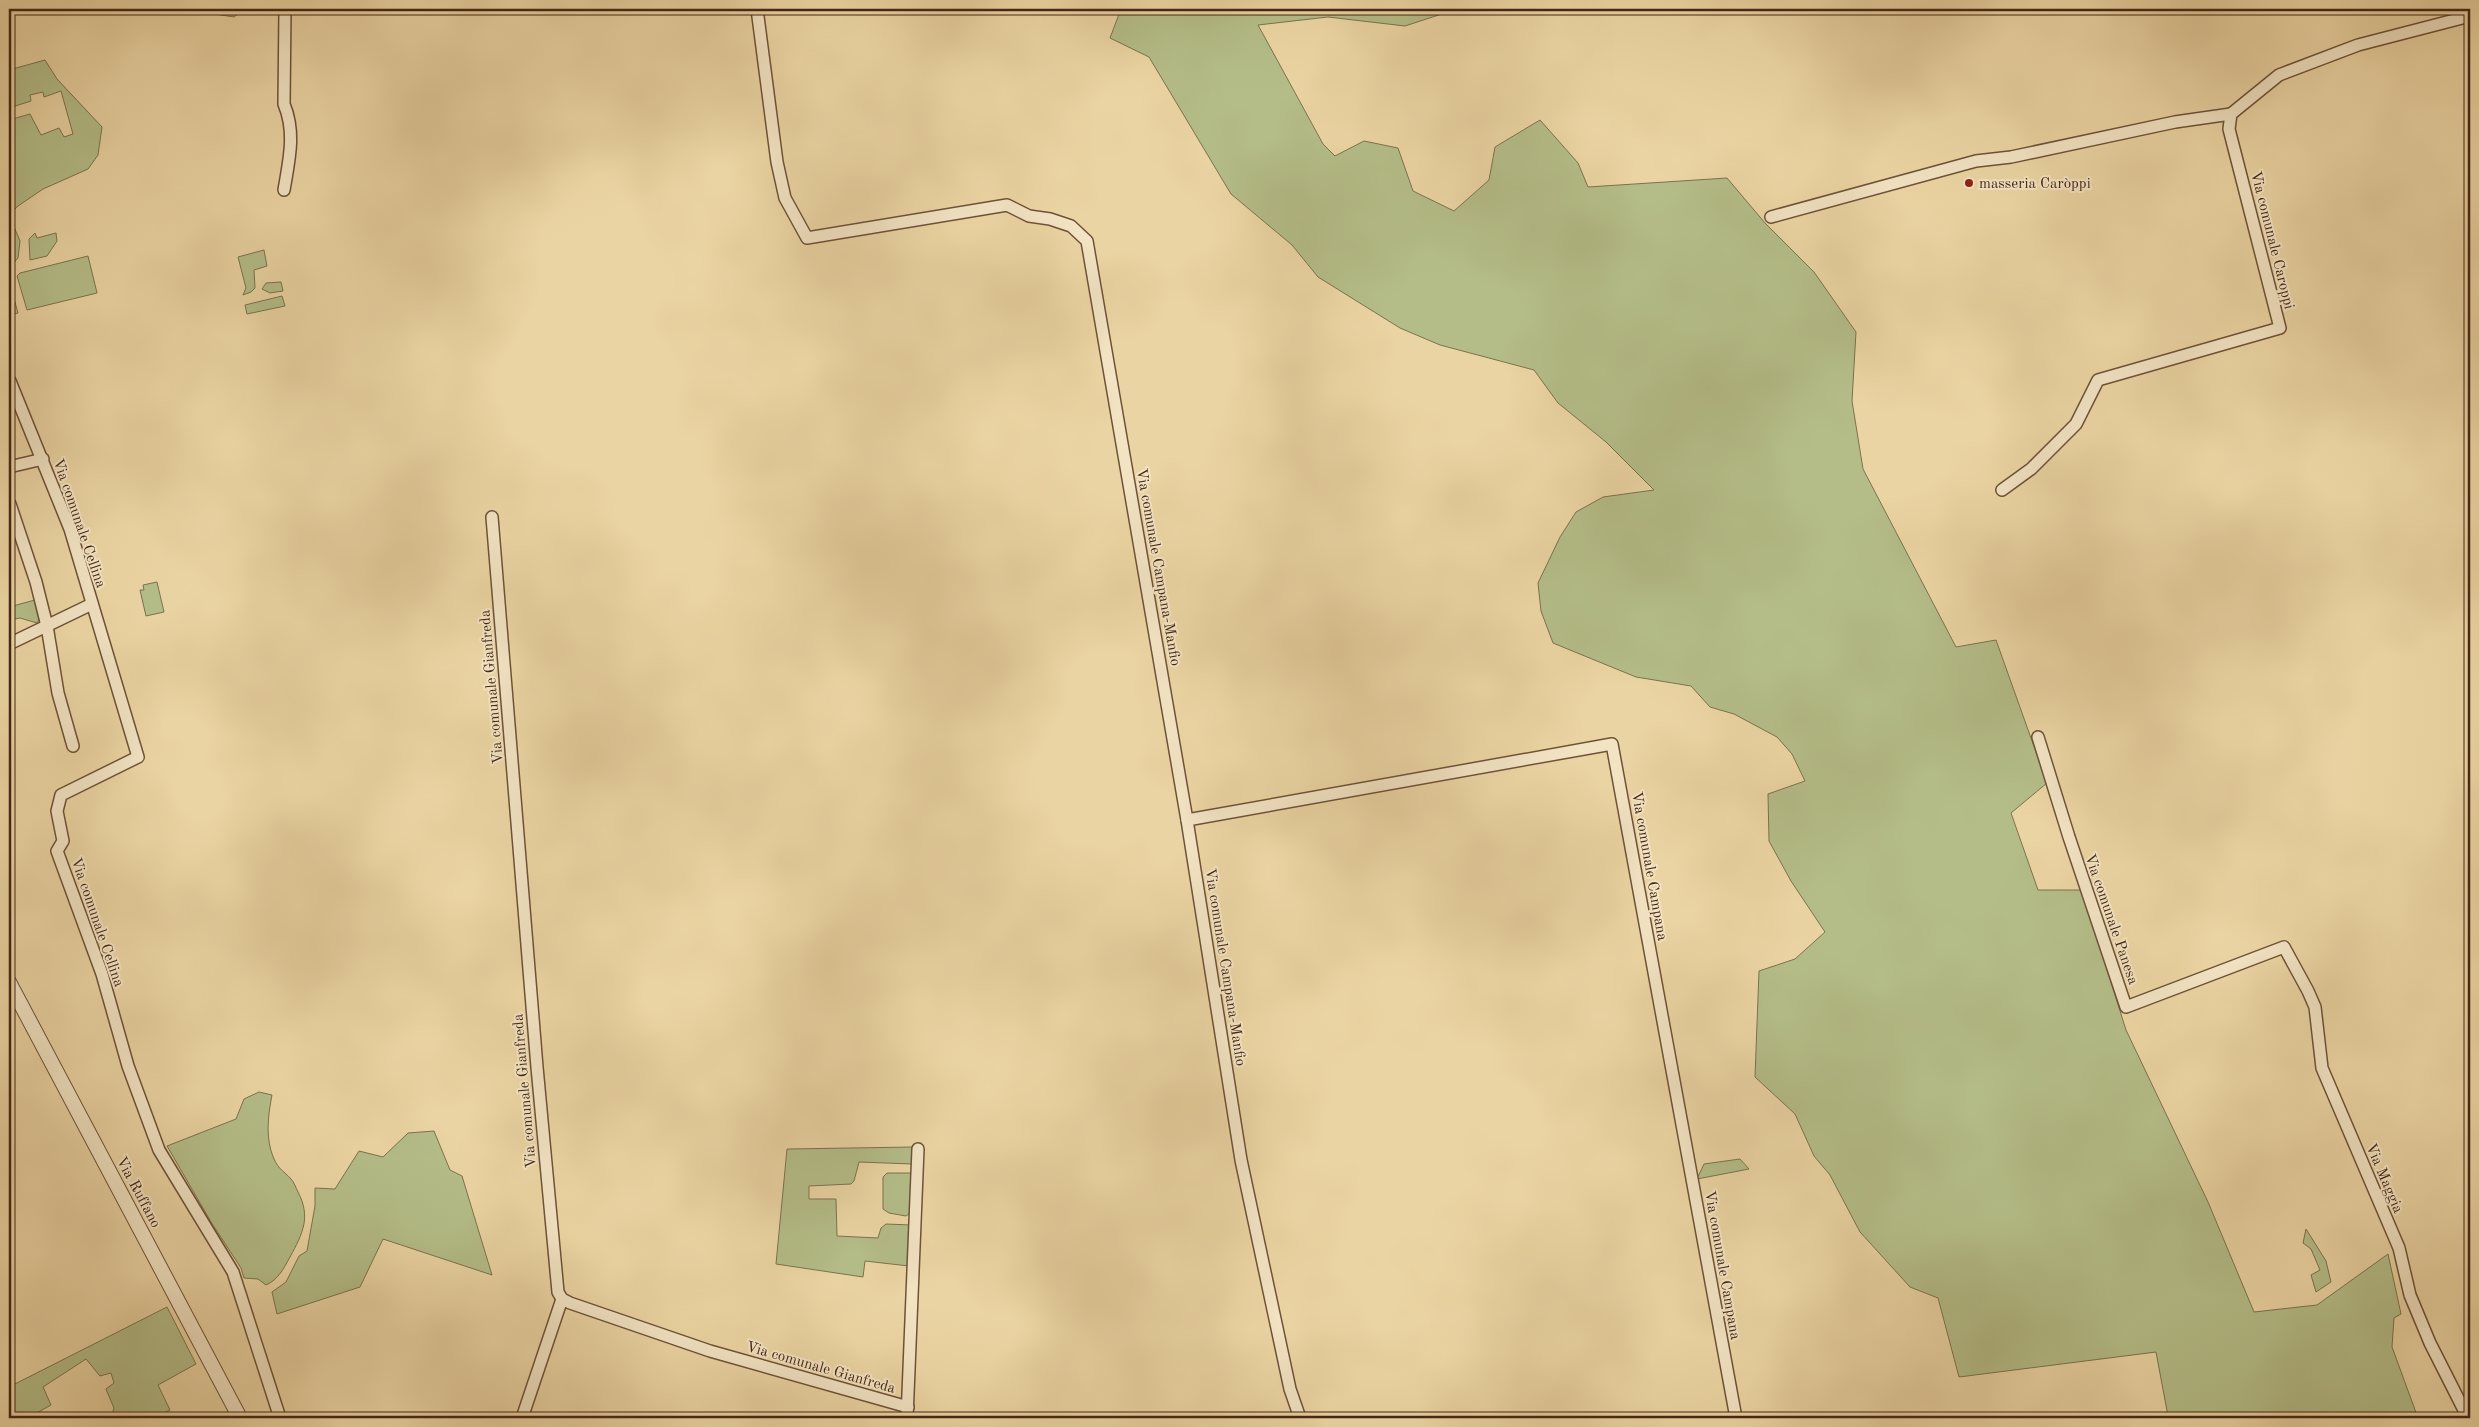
<svg xmlns="http://www.w3.org/2000/svg" width="2479" height="1427" font-family="'Old Standard TT',serif">
  <style>
    .green { fill: #b4bd88; stroke: #7c724e }
    .lines { fill: none; stroke-linecap: round; stroke-linejoin: round }
    .minor-casing { stroke: #6e5238; stroke-width: 14 }
    .tertiary-casing { stroke: #6e5238; stroke-width: 16 }
    .minor { stroke: #f2e3c3; stroke-width: 11 }
    .tertiary { stroke: #f2e3c3; stroke-width: 14 }
    .poi-dot { fill: #8f2418; stroke: #f2e3c3; stroke-width: 2 }
    .labels { text-anchor: middle; stroke-width: 4; stroke-linejoin: round; paint-order: stroke }
    .poi-label { font-size: 15px; fill: #452614; stroke: #f2e3c3; text-anchor: start }
    .street-label { font-size: 15px; fill: #452614; stroke: #f2e3c3 }
  </style>
  <rect width="100%" height="100%" fill="#ebd4a3"/>
  <filter id="stains"><feTurbulence type="fractalNoise" baseFrequency=".004" numOctaves="4"/><feColorMatrix values="0 0 0 0 .2 0 0 0 0 .09 0 0 0 0 .02 0 0 0 .5 -.17"/></filter>
  <radialGradient id="worn" r=".72"><stop offset=".6" stop-color="#630" stop-opacity="0"/><stop offset="1" stop-color="#630" stop-opacity=".3"/></radialGradient>
  <g class="green">
    <polygon points="203,9 236,9 239,13 234,17 202,12"/>
    <polygon points="1121,9 1457,9 1405,26 1328,17 1258,25 1323,144 1335,156 1364,141 1398,148 1413,191 1454,211 1489,180 1495,147 1540,120 1578,163 1588,187 1727,178 1765,223 1814,272 1856,332 1852,401 1863,469 1956,647 1996,640 2047,783 2011,813 2038,890 2082,890 2126,1030 2208,1202 2254,1312 2317,1305 2388,1254 2401,1314 2394,1318 2392,1347 2418,1418 2168,1416 2156,1352 1959,1377 1938,1298 1910,1287 1860,1232 1830,1175 1814,1156 1795,1114 1755,1077 1759,971 1795,959 1825,932 1791,881 1769,841 1768,794 1805,781 1792,754 1777,737 1734,714 1710,707 1691,686 1636,677 1553,643 1541,611 1538,583 1560,537 1576,512 1603,497 1654,490 1606,442 1558,403 1534,370 1440,345 1400,328 1318,277 1292,245 1231,194 1149,57 1110,38"/>
    <polygon points="45,60 57,79 102,127 98,155 88,169 43,189 18,206 9,215 20,241 18,258 9,268 9,120 30,114 41,135 59,128 64,137 73,134 61,91 44,97 43,92 30,95 31,101 9,108 9,70"/>
    <polygon points="35,233 37,238 56,233 57,241 47,256 30,260 29,239"/>
    <polygon points="264,250 267,266 254,270 255,288 251,292 243,295 246,288 238,257"/>
    <polygon points="88,256 97,293 27,310 17,276 20,273"/>
    <polygon points="9,281 18,313 9,315"/>
    <polygon points="281,282 283,291 270,293 262,289 266,283"/>
    <polygon points="282,296 285,306 247,314 245,305"/>
    <polygon points="157,582 164,612 146,616 140,590 144,590 143,585"/>
    <polygon points="35,600 41,616 37,623 20,618 9,620 9,607"/>
    <path d="M259,1092L272,1095C268,1116 265,1138 274,1159C279,1170 284,1171 291,1179C294,1182 296,1188 298,1192C311,1217 303,1233 290,1257C284,1268 278,1280 266,1285L258,1279L244,1278L241,1268L211,1222L167,1146L236,1119L244,1099Z"/>
    <polygon points="434,1131 450,1170 462,1176 492,1275 383,1239 360,1287 277,1314 272,1292 286,1282 299,1256 307,1251 315,1206 315,1188 335,1189 359,1151 383,1157 408,1133"/>
    <polygon points="913,1147 912,1164 859,1162 854,1181 851,1184 809,1186 809,1199 836,1199 837,1236 878,1238 881,1228 886,1224 911,1225 909,1266 865,1261 863,1277 776,1264 787,1149"/>
    <polygon points="1740,1159 1749,1169 1697,1179 1704,1164"/>
    <polygon points="887,1173 912,1173 910,1213 906,1216 889,1213 883,1209 883,1177"/>
    <polygon points="2306,1229 2326,1261 2331,1282 2316,1292 2311,1275 2320,1270 2311,1249 2303,1243"/>
    <polygon points="167,1307 196,1364 158,1385 170,1410 154,1418 111,1418 114,1408 106,1389 114,1383 111,1373 100,1376 86,1359 43,1387 51,1405 28,1418 9,1418 9,1387"/>
  </g>
  <g class="lines">
    <defs>
      <g id="minor">
        <polyline points="757,9 777,162 785,198 807,238 1007,205 1029,216 1050,219 1071,226 1087,241 1187,820 1241,1160 1290,1389 1300,1418"/>
        <path d="M284,190C289,160 296,133 284,104L285,9"/>
        <polyline points="1771,217 1976,161 2011,157 2175,122 2231,114"/>
        <polyline points="10,381 70,529 138,757 61,795 57,811 63,841 57,851 102,974 128,1066 159,1150 233,1272 280,1418"/>
        <polyline points="9,467 43,459"/>
        <polyline points="2002,490 2031,469 2076,424 2098,380 2280,328 2229,129 2231,114 2279,75 2358,45 2470,16"/>
        <polyline points="10,504 36,582 47,626 58,693 73,746"/>
        <polyline points="492,517 537,1067 558,1292 562,1299 570,1303 710,1351 908,1407"/>
        <polyline points="9,644 92,604"/>
        <polyline points="2038,737 2069,837 2126,1007 2284,947 2308,991 2315,1007 2322,1068 2399,1248 2410,1295 2430,1343 2468,1418"/>
        <polyline points="1187,820 1612,744 1736,1418"/>
        <polyline points="522,1418 562,1299"/>
        <polyline points="907,1418 918,1149"/>
      </g>
      <polyline id="tertiary" points="9,982 240,1418"/>
    </defs>
    <use href="#minor" class="minor-casing"/>
    <use href="#tertiary" class="tertiary-casing"/>
    <use href="#minor" class="minor"/>
    <use href="#tertiary" class="tertiary"/>
  </g>
  <circle class="poi-dot" cx="1969" cy="183" r="5"/>
  <g class="labels">
    <g class="poi-label">
      <text x="1979" y="188">masseria Caròppi</text>
    </g>
    <g class="street-label">
      <text transform="translate(2273 240) rotate(76)" y="5">Via comunale Caroppi</text>
      <text transform="translate(80 523) rotate(71)" y="5">Via comunale Cellina</text>
      <text transform="translate(1159 567) rotate(80)" y="5">Via comunale Campana-Manfio</text>
      <text transform="translate(491 687) rotate(-95)" y="5">Via comunale Gianfreda</text>
      <text transform="translate(1650 866) rotate(80)" y="5">Via comunale Campana</text>
      <text transform="translate(2112 919) rotate(71)" y="5">Via comunale Panesa</text>
      <text transform="translate(98 922) rotate(71)" y="5">Via comunale Cellina</text>
      <text transform="translate(1226 967) rotate(81)" y="5">Via comunale Campana-Manfio</text>
      <text transform="translate(524 1091) rotate(-95)" y="5">Via comunale Gianfreda</text>
      <text transform="translate(2385 1178) rotate(67)" y="5">Via Maggia</text>
      <text transform="translate(139 1192) rotate(62)" y="5">Via Ruffano</text>
      <text transform="translate(1723 1265) rotate(80)" y="5">Via comunale Campana</text>
      <text transform="translate(821 1367) rotate(16)" y="5">Via comunale Gianfreda</text>
    </g>
  </g>
  <rect width="2479" height="1427" fill="none" stroke="#ebd4a3" stroke-width="30"/>
  <rect x="10" y="10" width="2459" height="1407" fill="none" stroke="#452614" stroke-width="2.5"/>
  <rect x="15" y="15" width="2449" height="1397" fill="none" stroke="#452614"/>
  <rect width="100%" height="100%" filter="url(#stains)"/>
  <rect width="100%" height="100%" fill="url(#worn)"/>
</svg>
